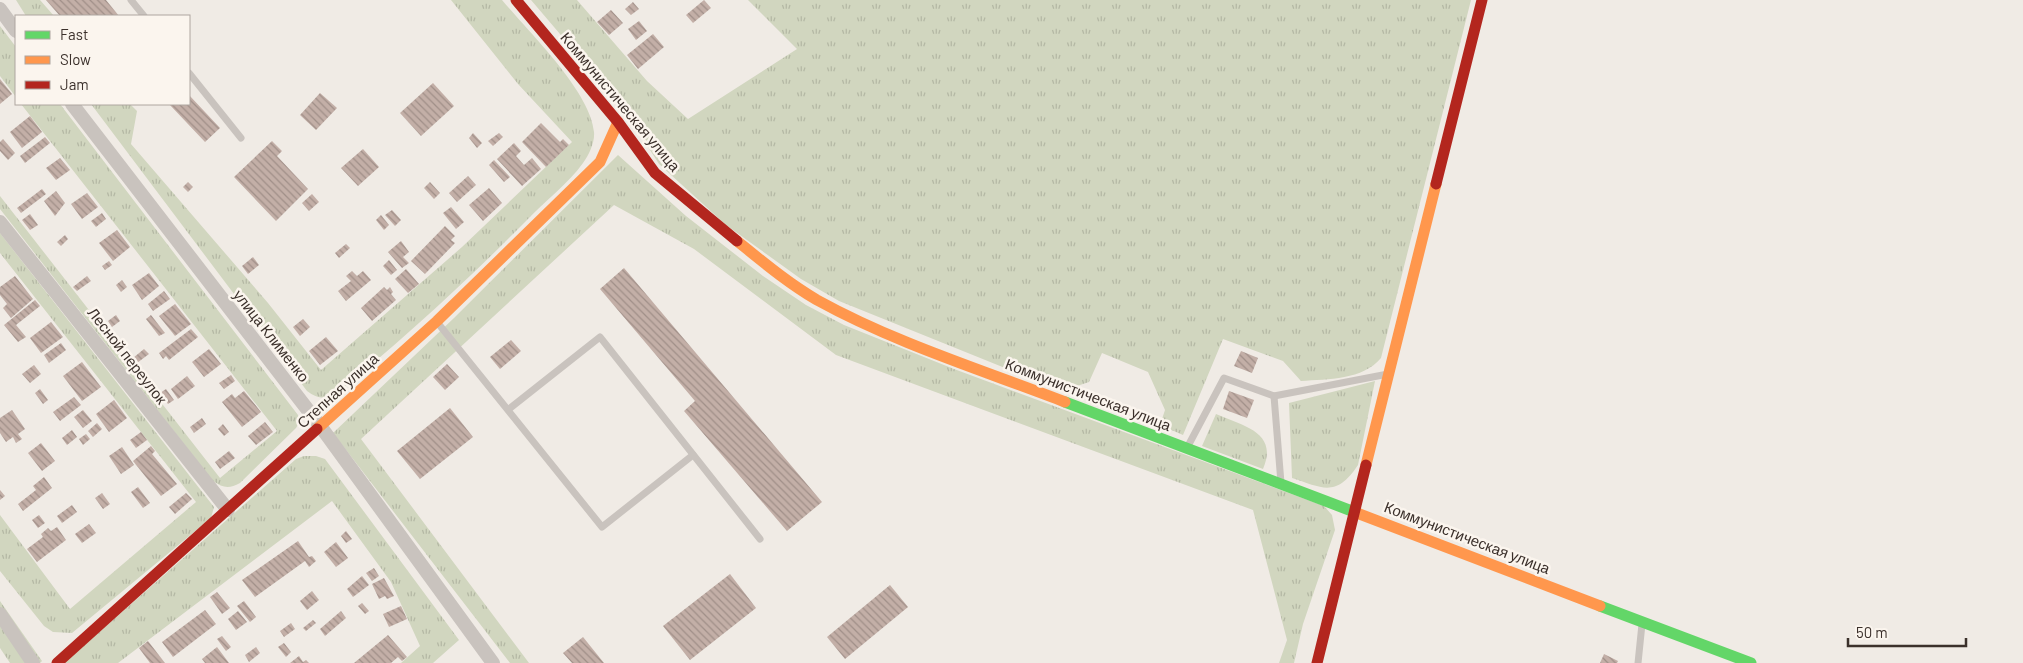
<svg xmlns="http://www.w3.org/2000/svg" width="2023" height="663" font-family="Barlow,sans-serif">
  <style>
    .grass { fill: url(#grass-tufts) }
    .building { fill: url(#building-back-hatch) }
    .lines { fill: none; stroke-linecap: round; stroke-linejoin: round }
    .lane { stroke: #c9c3be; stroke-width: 7 }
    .street { stroke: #c9c3be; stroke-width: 14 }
    .fast { stroke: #63d668; stroke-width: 11 }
    .slow { stroke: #ff974d; stroke-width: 11 }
    .jam { stroke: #b3261e; stroke-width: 11 }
    .labels { text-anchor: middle; stroke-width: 5; stroke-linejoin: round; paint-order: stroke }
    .street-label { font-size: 15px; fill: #3b302b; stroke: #fbf5ee }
  </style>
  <defs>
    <pattern id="grass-tufts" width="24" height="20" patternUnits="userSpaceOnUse" patternTransform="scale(1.25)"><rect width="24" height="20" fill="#d1d6bf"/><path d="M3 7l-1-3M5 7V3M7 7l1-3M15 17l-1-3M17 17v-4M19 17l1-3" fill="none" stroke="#b4b8a4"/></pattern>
    <pattern id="building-back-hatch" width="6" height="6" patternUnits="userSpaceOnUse" patternTransform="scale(1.25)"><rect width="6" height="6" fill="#c3afa7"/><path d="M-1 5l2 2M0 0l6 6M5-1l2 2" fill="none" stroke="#a08f88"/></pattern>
  </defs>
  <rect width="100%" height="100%" fill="#f0ebe5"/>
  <g class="grass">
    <polygon points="16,0 40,0 54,16 26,16"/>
    <path d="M451,0H502C528,31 591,92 594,132C595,142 589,155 583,163C569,183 544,202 527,220C466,282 401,341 334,396C323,399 316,398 307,391L91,104H130L137,111L131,144L268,303L321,370L462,247L572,142L518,84Z"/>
    <path d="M531,0H577L647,81L688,119L797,49L748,0H1471L1381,358C1363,380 1328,379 1301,381L1283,361L1223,339L1183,435L1160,425L1165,410L1148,372L1102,353L1089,382L1062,391L839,301L801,279L726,225L659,164L623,108Z"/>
    <polygon points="0,26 16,47 16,97 0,76"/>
    <path d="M21,104H60L298,415L300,421L296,428L240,483C229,489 223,488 213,481L0,209V196L220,478L277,431Z"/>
    <polygon points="618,155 686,216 763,276 806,305 844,325 954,369 1324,506 1332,515 1335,530 1303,624 1294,663 1279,663 1287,640 1253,510 836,355 694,249 614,205 361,439 529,663 510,663 333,433 454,318"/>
    <polygon points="0,233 214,507 211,518 72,633 53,632 44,626 0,571 0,515 70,609 196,502 0,253"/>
    <path d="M1375,381L1358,465C1336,498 1323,488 1292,478L1289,403Z"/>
    <path d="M1216,414C1243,426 1279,432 1263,469L1202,446Z"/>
    <polygon points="304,456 316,456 325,459 459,640 433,663 401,663 420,646 391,582 332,501 118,663 64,663 296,459"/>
    <polygon points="0,601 42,661 40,663 10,663 0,648"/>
  </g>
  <g class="building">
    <polygon points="46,0 106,0 119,16 60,16"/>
    <polygon points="704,0 711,8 693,23 686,15"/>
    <polygon points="633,2 639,9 631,15 625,9"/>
    <polygon points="611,10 623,23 609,35 597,22"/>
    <polygon points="639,21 647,31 636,40 628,29"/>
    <polygon points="653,34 664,47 638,69 627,55"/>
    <polygon points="0,79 12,94 0,104"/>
    <polygon points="433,83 454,106 421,136 400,113"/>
    <polygon points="320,93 337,108 316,130 300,115"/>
    <polygon points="189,95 220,128 205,142 169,104 189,104"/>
    <polygon points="30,116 42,132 22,148 10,132"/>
    <polygon points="541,123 560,142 563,139 569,145 546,167 522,142"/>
    <polygon points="473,133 482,143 477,148 469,138"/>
    <polygon points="499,133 503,137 493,146 488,141"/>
    <polygon points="45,137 50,143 25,163 20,156"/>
    <polygon points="3,139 15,153 8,160 0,151 0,142"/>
    <polygon points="272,141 282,151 277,156 308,189 276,221 234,177"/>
    <polygon points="514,143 521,151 516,156 524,165 532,158 541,169 522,186 497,159"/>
    <polygon points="363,149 379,167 358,186 341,168"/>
    <polygon points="60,158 70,170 56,180 46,168"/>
    <polygon points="494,160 510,177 504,182 489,165"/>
    <polygon points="468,176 476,185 457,202 449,193"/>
    <polygon points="188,182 193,187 188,192 183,187"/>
    <polygon points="430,182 440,193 434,199 424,188"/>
    <polygon points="489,188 502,203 483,221 469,205"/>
    <polygon points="42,189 46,194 21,213 17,208"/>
    <polygon points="56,191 65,203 55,216 44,201"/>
    <polygon points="87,193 98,207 82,219 71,204"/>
    <polygon points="312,194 319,202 309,211 302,203"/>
    <polygon points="451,207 464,222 456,229 443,213"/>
    <polygon points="392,210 401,220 395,226 385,215"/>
    <polygon points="102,213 106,219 96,227 91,221"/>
    <polygon points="30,214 38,225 30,230 22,220"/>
    <polygon points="381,215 389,225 384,230 376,220"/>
    <polygon points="445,226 455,236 451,240 455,243 425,274 411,261"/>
    <polygon points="117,230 130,247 113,261 99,243"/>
    <polygon points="65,235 68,239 61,246 57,242"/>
    <polygon points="401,241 409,252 403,257 409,263 402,268 388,252"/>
    <polygon points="346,244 350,248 339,258 335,253"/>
    <polygon points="253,257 259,265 248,274 242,266"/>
    <polygon points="389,260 397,270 391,275 383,266"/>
    <polygon points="109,261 112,265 105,270 102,266"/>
    <polygon points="624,268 822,502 787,531 684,411 695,401 600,289"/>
    <polygon points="406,269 419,284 408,293 395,279"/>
    <polygon points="352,271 357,276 363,271 371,280 346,301 338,291 351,281 346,276"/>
    <polygon points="149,273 159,286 142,300 132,285"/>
    <polygon points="15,276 33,299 11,318 3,308 7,304 0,295 0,287"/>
    <polygon points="87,276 91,281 77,291 73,287"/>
    <polygon points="122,280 127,287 121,292 116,285"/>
    <polygon points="384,287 387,290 390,287 393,292 391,294 396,300 372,321 361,308"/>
    <polygon points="164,291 170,299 153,311 148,304"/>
    <polygon points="35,300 40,306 16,325 26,337 18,342 4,325"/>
    <polygon points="175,304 191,324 175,336 159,316"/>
    <polygon points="116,315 120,321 112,327 108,321"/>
    <polygon points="151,315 165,333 159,336 146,319"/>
    <polygon points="303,319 310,327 300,336 293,327"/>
    <polygon points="51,322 63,337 41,353 30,338"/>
    <polygon points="191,329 198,337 169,360 166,356 163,359 159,353"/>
    <polygon points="326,337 338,351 320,365 309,351"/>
    <polygon points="511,340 521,351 500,369 490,357"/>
    <polygon points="61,343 66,350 49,363 44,355"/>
    <polygon points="144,349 149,354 137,363 133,358"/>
    <polygon points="209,349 221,364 204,377 192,362"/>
    <polygon points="1241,351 1258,358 1252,373 1234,366"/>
    <polygon points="82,362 101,387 82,401 63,376"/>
    <polygon points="447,364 459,377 445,390 433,377"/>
    <polygon points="34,365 41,374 30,383 22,374"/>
    <polygon points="231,375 235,381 224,389 219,383"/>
    <polygon points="187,376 195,386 178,399 171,389"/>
    <polygon points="40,389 48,400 43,404 35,393"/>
    <polygon points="166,389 174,400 168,404 160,393"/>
    <polygon points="244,391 261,412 242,427 222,402 232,394 235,398"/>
    <polygon points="1229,391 1254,400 1247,418 1223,409"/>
    <polygon points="74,397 81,405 60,421 53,412"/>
    <polygon points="114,400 127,418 109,432 96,414"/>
    <polygon points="450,408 473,437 420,479 397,451"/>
    <polygon points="12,410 25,429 18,434 22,439 16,443 13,437 6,442 0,433 0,418"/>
    <polygon points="83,410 92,421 83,428 74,417"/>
    <polygon points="202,418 206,424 194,433 190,427"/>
    <polygon points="265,422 273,432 256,445 248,436"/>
    <polygon points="97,423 102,429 93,437 88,431"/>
    <polygon points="223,424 229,432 224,436 218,429"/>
    <polygon points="72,430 77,437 67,445 62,438"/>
    <polygon points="141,432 147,440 136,448 130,440"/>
    <polygon points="86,434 90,439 83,445 79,439"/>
    <polygon points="41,443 55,461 42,471 28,453"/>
    <polygon points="151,446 155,451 152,454 177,484 161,496 133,461"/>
    <polygon points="122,447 134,465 121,474 109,456"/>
    <polygon points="229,451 235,458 220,469 215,462"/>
    <polygon points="44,477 52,488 23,511 18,504 36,490 33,486"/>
    <polygon points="138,487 150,503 143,508 131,492"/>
    <polygon points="0,490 5,496 0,500"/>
    <polygon points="102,493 110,504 103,509 95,498"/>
    <polygon points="186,493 192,499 175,514 169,507"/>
    <polygon points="72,505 77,512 62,523 57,516"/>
    <polygon points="39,515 45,523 38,528 32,520"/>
    <polygon points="89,524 96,533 82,543 75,534"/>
    <polygon points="57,527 66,540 37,562 27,549 43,537 41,534 48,528 51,531"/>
    <polygon points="346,531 352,539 346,543 341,536"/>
    <polygon points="298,541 309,557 312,556 316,561 309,567 305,561 255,597 242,580"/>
    <polygon points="336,542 348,558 336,567 324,552"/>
    <polygon points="374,568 379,576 372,581 366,573"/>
    <polygon points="730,574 756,608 690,660 663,626"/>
    <polygon points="362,576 369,585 353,597 347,589"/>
    <polygon points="384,578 394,596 387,599 385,596 379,599 372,584"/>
    <polygon points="890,585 908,607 845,659 827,637"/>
    <polygon points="312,591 319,600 307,610 300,601"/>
    <polygon points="217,592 230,608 222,614 210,597"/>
    <polygon points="244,601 256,617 250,622 237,606"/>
    <polygon points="362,603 369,611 365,614 358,606"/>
    <polygon points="401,606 407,619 389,627 383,614"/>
    <polygon points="205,610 216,624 173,657 162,642"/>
    <polygon points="238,611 247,622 236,630 228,619"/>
    <polygon points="341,611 346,618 325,636 320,629"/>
    <polygon points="313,620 316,623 306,631 303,628"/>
    <polygon points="291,623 295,629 284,637 280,631"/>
    <polygon points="388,635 407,657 402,661 398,657 391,663 354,663"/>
    <polygon points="222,636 231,647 226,651 217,639"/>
    <polygon points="583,637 604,663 572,663 563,653"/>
    <polygon points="148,641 165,663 150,663 139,648"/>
    <polygon points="284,643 291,652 286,657 278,647"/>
    <polygon points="217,647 229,663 205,663 202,659"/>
    <polygon points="256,647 260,653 249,662 245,655"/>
    <polygon points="1604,654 1618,661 1617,663 1600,663"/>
    <polygon points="299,656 303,662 306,660 309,663 290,663"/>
  </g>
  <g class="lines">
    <g class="lane">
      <polyline points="131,0 144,16"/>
      <polyline points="189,73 241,138"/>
      <polyline points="437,322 602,527 693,455"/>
      <polyline points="1274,396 1281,483"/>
      <polyline points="509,409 600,337 760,539"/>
      <polyline points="1188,446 1224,378 1274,396 1388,374"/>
      <polyline points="1638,663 1642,624"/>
    </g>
    <g class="street">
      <polyline points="0,9 16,31"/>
      <polyline points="72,104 321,427 493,663"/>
      <polyline points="0,222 228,510"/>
      <polyline points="0,614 33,663"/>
    </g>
    <g class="fast">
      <polyline points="1065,402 1357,513"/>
      <polyline points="1600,606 1751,663"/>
    </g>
    <g class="slow">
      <path d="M737,241C763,262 788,283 817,300C895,343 982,370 1065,402"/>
      <polyline points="317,429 437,321 600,162 618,122"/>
      <polyline points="1366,465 1436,184"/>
      <polyline points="1357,513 1600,606"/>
    </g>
    <g class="jam">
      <polyline points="516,0 618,122 655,173 737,241"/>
      <polyline points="1436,184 1482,0"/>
      <polyline points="57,663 317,429"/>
      <polyline points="1317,663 1366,465"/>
    </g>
  </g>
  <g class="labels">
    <g class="street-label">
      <text transform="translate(620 102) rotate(50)" y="5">Коммунистическая улица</text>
      <text transform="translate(271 336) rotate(52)" y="5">улица Клименко</text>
      <text transform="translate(127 356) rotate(52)" y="5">Лесной переулок</text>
      <text transform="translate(338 391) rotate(-42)" y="5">Степная улица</text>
      <text transform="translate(1088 395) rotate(21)" y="5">Коммунистическая улица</text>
      <text transform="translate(1467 538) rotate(21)" y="5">Коммунистическая улица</text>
    </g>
  </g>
  <rect x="15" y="15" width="175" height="90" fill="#fbf5ee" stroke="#aea6a0"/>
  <rect x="25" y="31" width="25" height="8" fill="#63d668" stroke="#aea6a0"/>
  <text x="60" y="40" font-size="15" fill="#3b302b">Fast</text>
  <rect x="25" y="56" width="25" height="8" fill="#ff974d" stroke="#aea6a0"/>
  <text x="60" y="65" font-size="15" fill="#3b302b">Slow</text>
  <rect x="25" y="81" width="25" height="8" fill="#b3261e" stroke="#aea6a0"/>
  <text x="60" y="90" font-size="15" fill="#3b302b">Jam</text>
  <path d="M1848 638v8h118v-8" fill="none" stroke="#3b302b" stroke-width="2.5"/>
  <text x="1856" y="638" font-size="15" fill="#3b302b" stroke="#fbf5ee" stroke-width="4" paint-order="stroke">50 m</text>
</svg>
